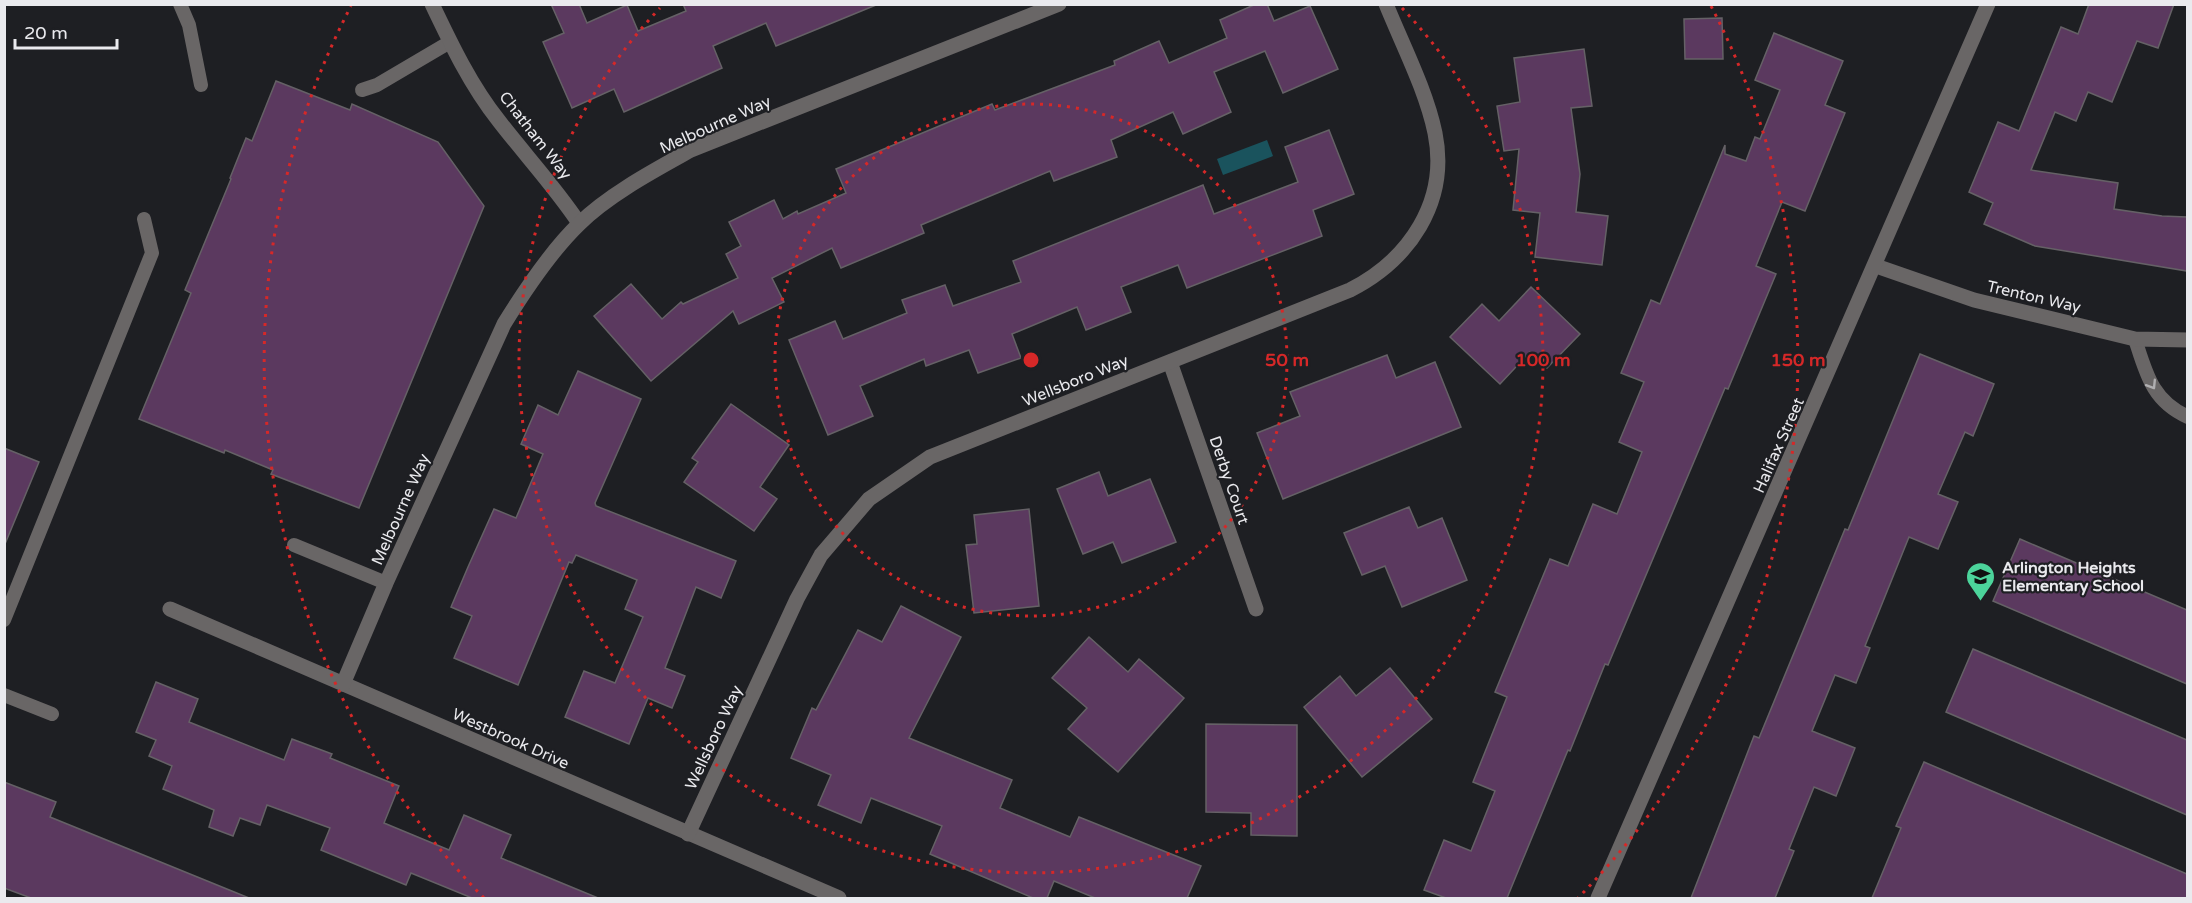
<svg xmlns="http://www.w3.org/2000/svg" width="2192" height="903" font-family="'Varela Round',sans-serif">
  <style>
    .water { fill: #1a535d }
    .building { fill: #5b395f; stroke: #656166; stroke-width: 1.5 }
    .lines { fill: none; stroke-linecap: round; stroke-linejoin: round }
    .service { stroke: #696666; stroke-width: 14 }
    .minor { stroke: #696666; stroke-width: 15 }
    .tertiary { stroke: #696666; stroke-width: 15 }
    .oneway { stroke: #b0afb1 }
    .ring { fill: none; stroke: #d62828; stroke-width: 3; stroke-dasharray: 3 6 }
    .labels { text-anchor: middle; stroke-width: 4.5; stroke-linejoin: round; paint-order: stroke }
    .street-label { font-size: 16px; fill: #eaeaee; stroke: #1e1f23 }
    .poi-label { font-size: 16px; font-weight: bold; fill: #eaeaee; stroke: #1e1f23; text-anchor: start }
    .centre { fill: #d62828; stroke: #1e1f23; stroke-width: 3 }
    .ring-label { font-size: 18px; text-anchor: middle; font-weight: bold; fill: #d62828; stroke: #1e1f23; stroke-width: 4.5; stroke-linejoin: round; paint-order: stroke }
  </style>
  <rect width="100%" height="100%" fill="#1e1f23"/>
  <polygon class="water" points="1267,140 1273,156 1223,175 1217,159"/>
  <g class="building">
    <polygon points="551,4 579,4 587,23 627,5 638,31 686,11 683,4 876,5 776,46 766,23 713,46 722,68 624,112 614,89 572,108 543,42 564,33"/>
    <polygon points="1256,4 1267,4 1274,21 1310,6 1338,69 1283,93 1265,51 1214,72 1231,112 1183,134 1173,112 1111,140 1117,157 1054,181 1050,171 921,225 924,233 841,268 832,248 772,278 784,302 739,324 733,311 651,381 594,316 631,284 662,319 681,302 683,304 738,278 726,254 741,246 729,222 774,200 783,219 797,211 798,214 846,193 836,169 992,104 995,110 1115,65 1114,61 1159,41 1169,63 1227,38 1220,20"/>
    <polygon points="2089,4 2174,4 2158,48 2137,41 2112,102 2088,92 2076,121 2055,112 2031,170 2118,183 2114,209 2162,216 2187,217 2187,271 2035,246 1984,224 1993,203 1969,192 1998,122 2019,131 2061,27 2078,34"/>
    <polygon points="1722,18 1723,59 1685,59 1684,19"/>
    <polygon points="1774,33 1843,61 1825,105 1845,113 1805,211 1782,202 1756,266 1776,274 1728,389 1725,388 1608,665 1605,664 1570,751 1568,750 1507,898 1446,898 1424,890 1444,840 1471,851 1495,791 1473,782 1507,697 1495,692 1550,559 1568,566 1593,504 1617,514 1642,452 1619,442 1644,382 1621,373 1651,300 1660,304 1725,145 1725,154 1746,161 1755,137 1760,139 1780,90 1755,80"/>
    <polygon points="1584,49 1592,106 1571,108 1580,174 1576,212 1608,216 1602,265 1535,257 1540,213 1513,210 1519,149 1504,151 1497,106 1520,102 1514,58"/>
    <polygon points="276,81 350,110 352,104 438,142 484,206 359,508 271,474 273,470 225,450 224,453 139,419 191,293 185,290 231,179 230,178 246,138 252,141"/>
    <polygon points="1329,130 1354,194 1313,210 1322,236 1187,288 1178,265 1121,287 1131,312 1086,330 1077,307 1012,334 1021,358 978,373 969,350 926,366 924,359 860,386 873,416 828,435 789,340 835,321 843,339 907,313 902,300 945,285 953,306 1021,282 1013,261 1203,185 1214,214 1298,182 1285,147"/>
    <polygon points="1531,287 1580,334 1547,368 1530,352 1500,384 1450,337 1482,304 1499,321"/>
    <polygon points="1920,354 1994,384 1973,436 1965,432 1938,494 1958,502 1938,549 1909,537 1865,646 1870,648 1856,683 1835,675 1812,731 1855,748 1836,796 1814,787 1789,849 1794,851 1775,898 1691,898 1754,736 1759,738 1845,529 1848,530"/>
    <polygon points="1387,355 1396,378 1435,362 1461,427 1283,499 1257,433 1300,416 1290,392"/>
    <polygon points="578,371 641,399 595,503 596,506 736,561 721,598 696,587 665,668 685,676 672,708 648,698 629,744 565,717 584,671 615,683 643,617 625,609 637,580 576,555 572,563 569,562 518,685 454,658 472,616 451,607 468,567 494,509 516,518 543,454 521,444 538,405 558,415"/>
    <polygon points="731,404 789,445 760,487 777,499 754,531 684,482 698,462 692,458"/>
    <polygon points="4,448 39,462 5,544 4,544"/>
    <polygon points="1099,472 1108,496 1150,479 1176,542 1122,563 1113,542 1083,554 1057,489"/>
    <polygon points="1409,507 1418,528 1442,518 1467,580 1402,607 1385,566 1362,575 1344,533"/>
    <polygon points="1029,509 1039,606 974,613 966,545 977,544 974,515"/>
    <polygon points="2020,539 2187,610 2187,684 1993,601"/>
    <polygon points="901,606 961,637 909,738 1012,780 1000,808 1070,837 1079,817 1201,866 1187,898 1095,898 1054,881 1047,898 1033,898 930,854 942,826 871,798 861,823 818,805 831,775 791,758 812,708 816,710 858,630 882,642"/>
    <polygon points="1089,637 1128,672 1139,659 1184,698 1118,772 1068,729 1087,708 1052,678"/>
    <polygon points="1973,649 2187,740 2187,815 1946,712"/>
    <polygon points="1390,668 1432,719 1362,777 1304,707 1340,676 1356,696"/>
    <polygon points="156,682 198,699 189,722 284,760 292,739 332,754 330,758 399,786 384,823 449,850 464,815 511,835 501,858 598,898 472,898 411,873 406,885 321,850 330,828 267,805 260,825 240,818 233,836 209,827 214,810 163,789 172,766 149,756 156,740 136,732"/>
    <polygon points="1206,724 1297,725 1297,836 1251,835 1251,813 1206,812"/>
    <polygon points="1924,762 2187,874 2187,898 1872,898 1901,828 1896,826"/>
    <polygon points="4,782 56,802 50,817 249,898 31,898 4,888"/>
  </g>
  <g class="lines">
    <g class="service">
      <polyline points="180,4 189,25 201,85"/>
      <polyline points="362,90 377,85 450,42"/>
      <path d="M2135,339C2146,373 2152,401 2188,417"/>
      <polyline points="294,545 386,583"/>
      <polyline points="4,620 152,253 144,219"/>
      <polyline points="4,695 52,714"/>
    </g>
    <g class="minor">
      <path d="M432,4C451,44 471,86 499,121C526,156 555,187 579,223"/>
      <polyline points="1876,266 1974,300 2135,339 2188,340"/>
      <polyline points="1170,362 1256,609"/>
      <polyline points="170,609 839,898"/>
      <path d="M343,684L386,583L504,324C525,290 550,252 579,224C608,195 655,170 691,150L1059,4"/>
      <path d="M688,834L797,599L821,555L869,499L930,457L1350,290C1409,260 1449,202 1435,133C1426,90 1403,46 1386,4"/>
    </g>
    <polyline class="tertiary" points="1598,898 1988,4"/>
  </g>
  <defs><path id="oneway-chevron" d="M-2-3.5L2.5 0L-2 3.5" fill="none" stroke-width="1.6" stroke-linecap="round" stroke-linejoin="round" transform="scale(1.5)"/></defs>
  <use class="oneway" href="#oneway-chevron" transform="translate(2152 385) rotate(58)"/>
  <g class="ring">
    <circle cx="1031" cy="360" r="256"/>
    <path d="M1402 8A512 512 0 1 1 660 8"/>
    <path d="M484 898A767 767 0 0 1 351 6M1711 6A767 767 0 0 1 1578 898"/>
  </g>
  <defs>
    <symbol id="school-pin" viewBox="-11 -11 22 30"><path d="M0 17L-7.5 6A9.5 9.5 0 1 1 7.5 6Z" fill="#4cd49b" stroke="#1e1f23"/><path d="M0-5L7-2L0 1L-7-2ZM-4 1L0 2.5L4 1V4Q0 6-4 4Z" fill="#111"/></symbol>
  </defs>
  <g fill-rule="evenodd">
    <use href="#school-pin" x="1964" y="560" width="33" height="45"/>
  </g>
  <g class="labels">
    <g class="street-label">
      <text transform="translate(715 124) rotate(-24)" y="6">Melbourne Way</text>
      <text transform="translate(536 135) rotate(52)" y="6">Chatham Way</text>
      <text transform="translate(2034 296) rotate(13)" y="6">Trenton Way</text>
      <text transform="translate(1075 380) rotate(-22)" y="6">Wellsboro Way</text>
      <text transform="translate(1778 445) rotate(-66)" y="6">Halifax Street</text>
      <text transform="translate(1230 480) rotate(71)" y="6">Derby Court</text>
      <text transform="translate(400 509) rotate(-66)" y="6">Melbourne Way</text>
      <text transform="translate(713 737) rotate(-65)" y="6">Wellsboro Way</text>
      <text transform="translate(511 738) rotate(24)" y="6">Westbrook Drive</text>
    </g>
    <g class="poi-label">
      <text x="2002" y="573">Arlington Heights<tspan x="2002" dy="18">Elementary School</tspan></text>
    </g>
  </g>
  <circle cx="1031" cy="360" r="9" class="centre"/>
  <g class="ring-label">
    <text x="1287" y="366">50 m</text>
    <text x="1543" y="366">100 m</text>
    <text x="1798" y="366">150 m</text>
  </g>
  <rect width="2192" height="903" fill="none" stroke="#eaeaee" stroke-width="12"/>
  <path d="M15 39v9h102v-9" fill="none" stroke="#eaeaee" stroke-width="3"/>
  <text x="24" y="39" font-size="18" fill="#eaeaee" stroke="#1e1f23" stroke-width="4.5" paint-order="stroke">20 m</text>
</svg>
